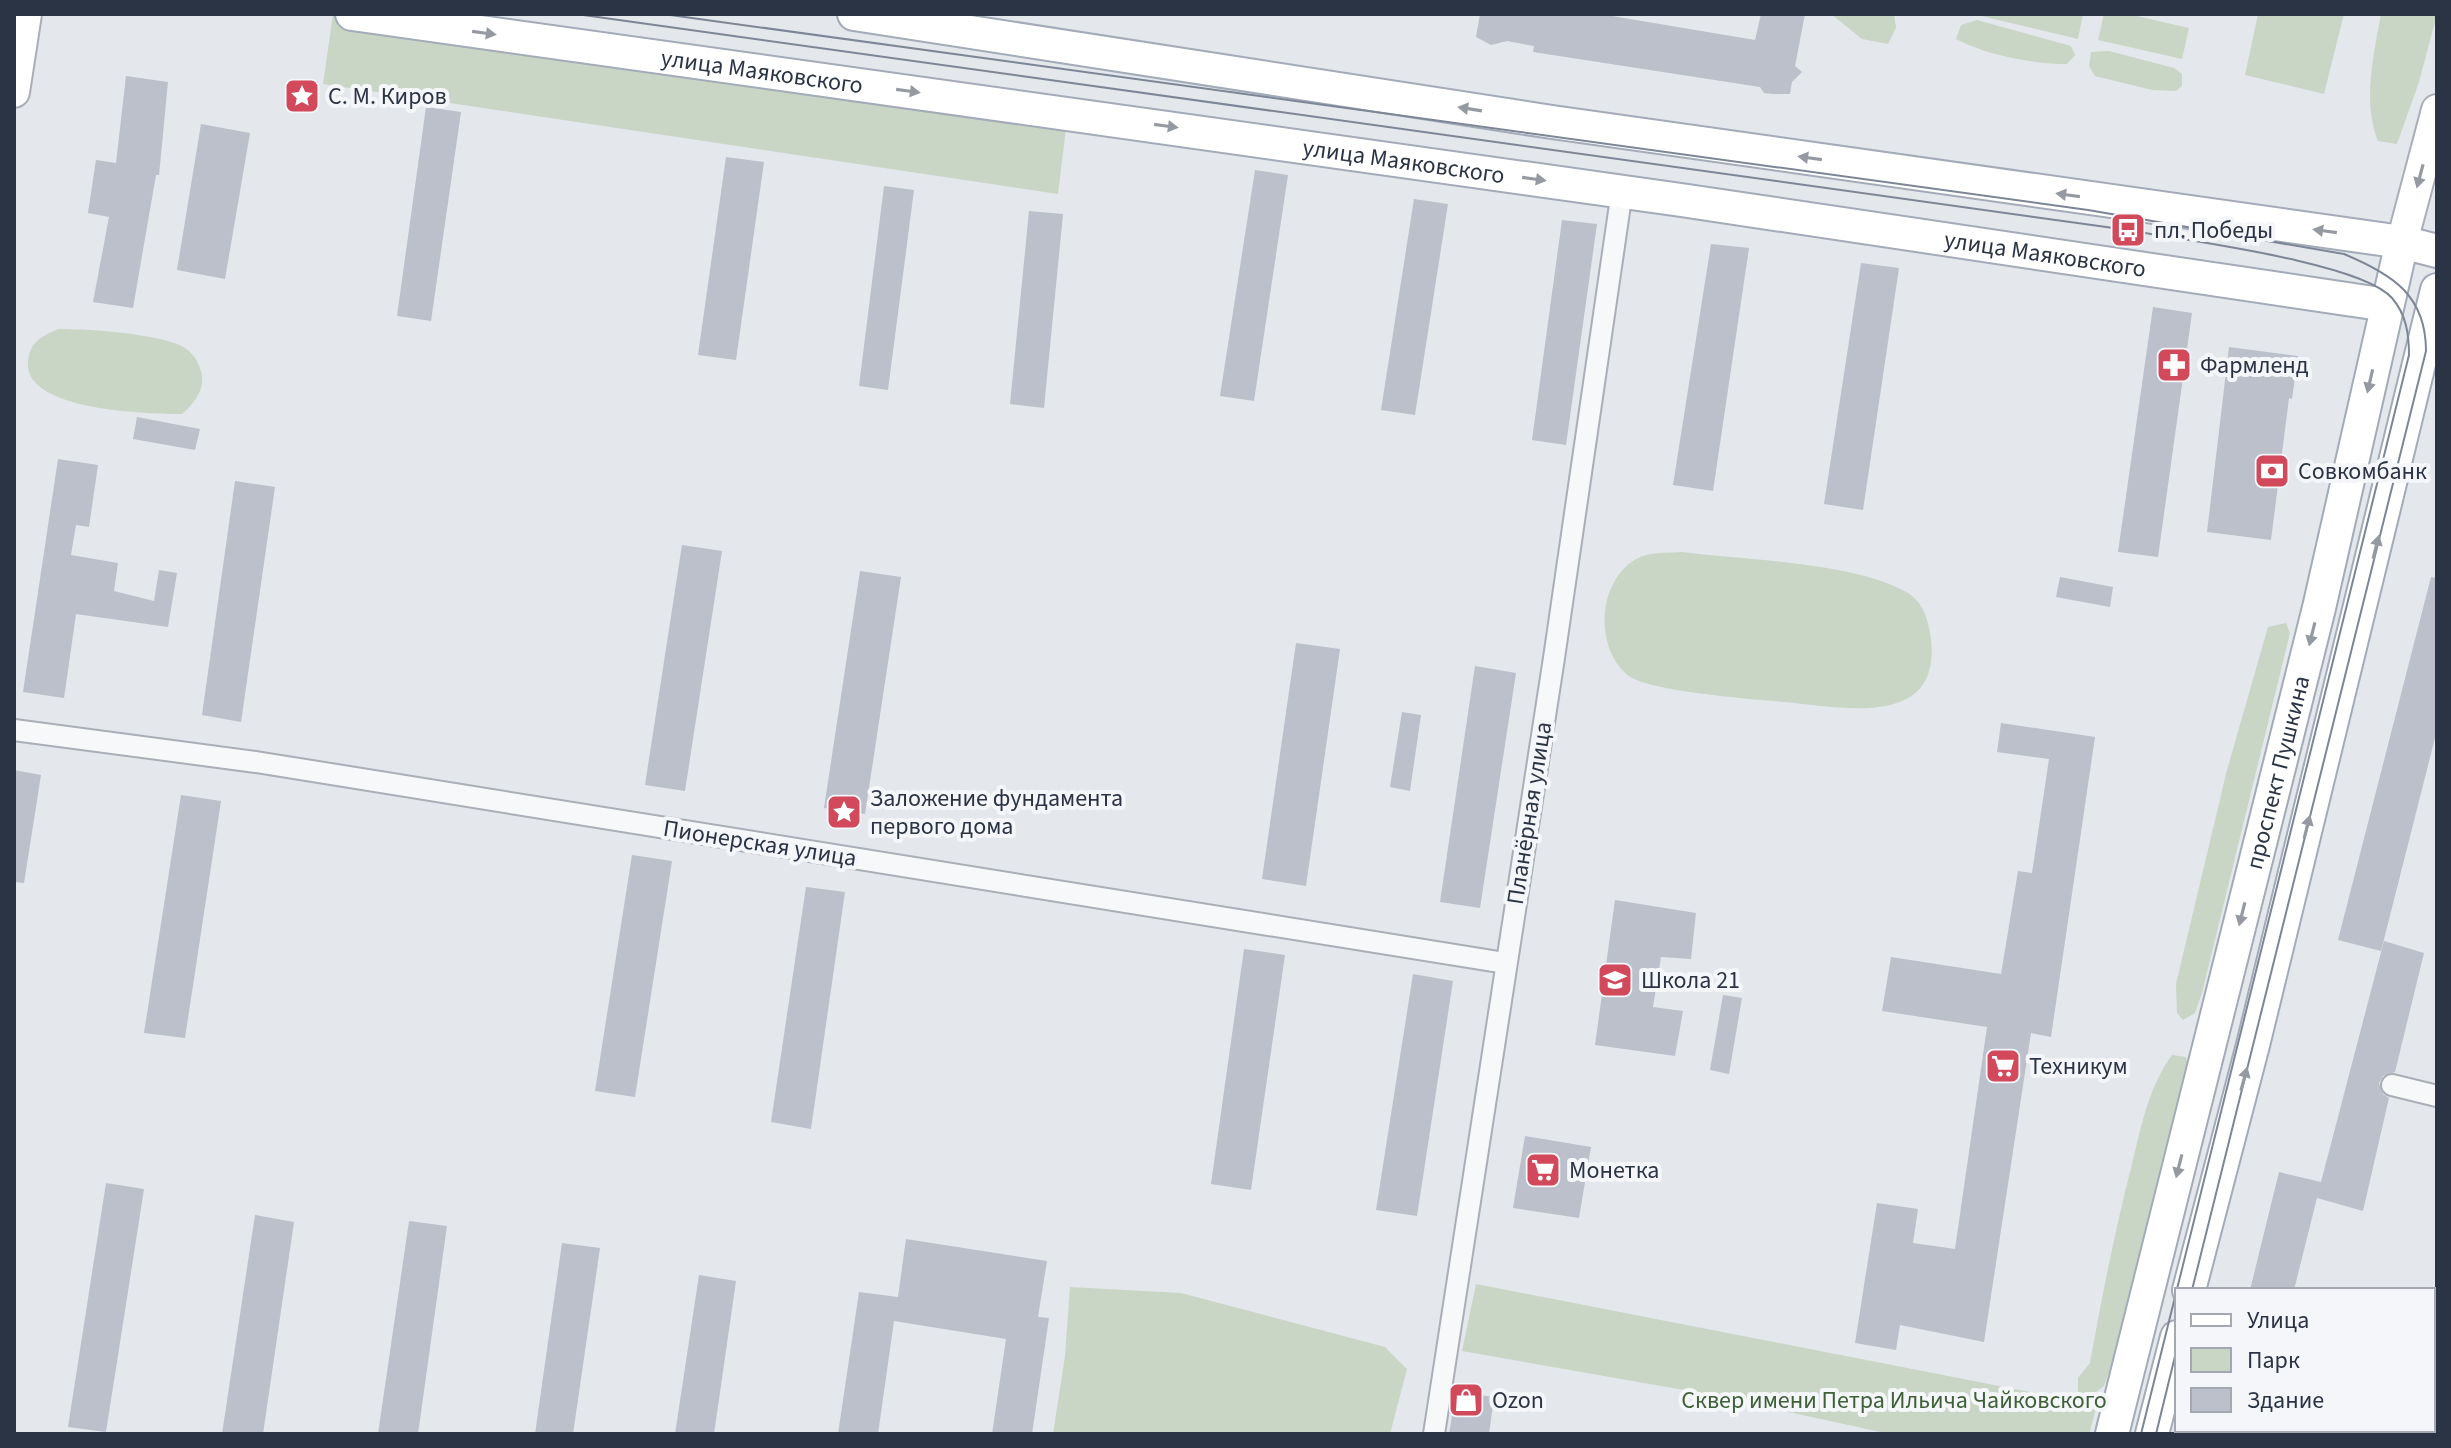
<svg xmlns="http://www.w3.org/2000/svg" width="2451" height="1448" font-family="'Source Sans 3',sans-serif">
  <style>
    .green { fill: #c9d6c5 }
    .building { fill: #bbc0ca }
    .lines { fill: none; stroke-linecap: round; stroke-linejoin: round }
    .street-casing { stroke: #a9aeb7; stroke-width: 24 }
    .secondary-casing { stroke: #a9aeb7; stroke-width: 34 }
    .primary-casing { stroke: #a3abb8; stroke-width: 36 }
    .street { stroke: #f7f8fa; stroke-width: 20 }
    .secondary { stroke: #fff; stroke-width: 30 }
    .primary { stroke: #fff; stroke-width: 32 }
    .tram { stroke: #7d8696; stroke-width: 2 }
    .oneway { fill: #959aa2 }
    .labels { text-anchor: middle; stroke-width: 8; stroke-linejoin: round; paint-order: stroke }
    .street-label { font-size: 24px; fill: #2b3445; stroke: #f4f6f9 }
    .poi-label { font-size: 24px; fill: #2b3445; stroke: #f4f6f9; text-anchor: start }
    .park-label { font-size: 24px; fill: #3f6138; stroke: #f4f6f9 }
  </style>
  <rect width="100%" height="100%" fill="#e4e7ec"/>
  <g class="green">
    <polygon points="333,14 1066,128 1058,194 323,84"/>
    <polygon points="1831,14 1894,14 1896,28 1888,44 1862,39"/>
    <polygon points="1973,14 2083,14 2078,39"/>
    <polygon points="2104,14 2128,14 2189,28 2182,59 2098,40"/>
    <polygon points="2258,14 2344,14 2324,94 2245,75"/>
    <path d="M2381,14H2437L2419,82L2397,144L2378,141C2362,101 2374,54 2381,14Z"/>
    <path d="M1977,20L2071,46L2075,55L2067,64C2033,64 1986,55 1956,39L1961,25Z"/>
    <polygon points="2109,51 2174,68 2182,74 2182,86 2176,91 2152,90 2095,76 2089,66 2091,52"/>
    <path d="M58,329C89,329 148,333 177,344C190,349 197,358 201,371C206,388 195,403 182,414C149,414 25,411 28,363C29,342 41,337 58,329Z"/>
    <path d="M1682,552C1744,560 1856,562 1908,593C1924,603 1929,622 1931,640C1941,730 1839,707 1784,702C1753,699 1651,692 1629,676C1591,647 1598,570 1646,555C1657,552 1671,553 1682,552Z"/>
    <polygon points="2286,623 2290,633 2202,993 2195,1013 2183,1020 2177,1013 2176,984 2227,770 2268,627"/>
    <path d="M2172,1055L2186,1057L2188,1067L2120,1340L2104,1386L2091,1396L2078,1392V1378L2090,1363C2102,1296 2115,1230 2132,1164C2141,1127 2149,1086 2172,1055Z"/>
    <polygon points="1476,1284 2097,1405 2089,1434 1890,1434 1701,1393 1462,1351"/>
    <polygon points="1070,1287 1181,1293 1385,1347 1407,1369 1390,1434 1053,1434 1065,1356"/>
  </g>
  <g class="building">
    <polygon points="1480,14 1600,14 1755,40 1761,14 1805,14 1795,66 1802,72 1792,82 1790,94 1773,94 1764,93 1760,87 1533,52 1534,46 1507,41 1491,45 1476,37"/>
    <polygon points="126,76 168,82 159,175 156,175 133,308 93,302 109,217 88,213 96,160 116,163"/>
    <polygon points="426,107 461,112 431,321 397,316"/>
    <polygon points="201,124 250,133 225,279 177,270"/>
    <polygon points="726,157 764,162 736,360 698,355"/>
    <polygon points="1255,170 1288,175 1254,401 1220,396"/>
    <polygon points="884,186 914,190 888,390 859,386"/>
    <polygon points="1414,199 1448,204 1415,415 1381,410"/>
    <polygon points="1029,211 1063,214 1044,408 1010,404"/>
    <polygon points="1562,220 1597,224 1566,445 1532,440"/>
    <polygon points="1711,244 1749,248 1713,491 1673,485"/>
    <polygon points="1861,263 1899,268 1863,510 1824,504"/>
    <polygon points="2153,307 2192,313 2158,557 2118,552"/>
    <polygon points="2229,347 2298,356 2292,399 2289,398 2271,540 2207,532"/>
    <polygon points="137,417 200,429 195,450 133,439"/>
    <polygon points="58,459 98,465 89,527 76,525 71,555 118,563 114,591 154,601 159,570 177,573 168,627 76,614 64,698 23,692"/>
    <polygon points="235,481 275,487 241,722 202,715"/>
    <polygon points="682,545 722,551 685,791 645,785"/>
    <polygon points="860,571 901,577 865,814 824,808"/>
    <polygon points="2060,577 2113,587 2110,607 2056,597"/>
    <polygon points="2431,577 2437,578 2437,730 2381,951 2338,940"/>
    <polygon points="1296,643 1340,649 1306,886 1262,879"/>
    <polygon points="1475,666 1516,673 1480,908 1440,902"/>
    <polygon points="1402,712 1421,715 1410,791 1390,787"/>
    <polygon points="2001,723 2095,737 2051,1037 2031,1033 1984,1342 1900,1325 1896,1350 1855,1343 1877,1203 1918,1209 1913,1243 1955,1249 1987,1027 1882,1011 1891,957 2001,974 2018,871 2032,873 2049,759 1997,752"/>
    <polygon points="14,770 41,775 24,883 14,882"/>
    <polygon points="181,795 221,801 185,1038 144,1033"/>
    <polygon points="632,855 672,861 635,1097 595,1091"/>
    <polygon points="806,887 845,892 811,1129 771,1122"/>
    <polygon points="1615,900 1696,913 1691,959 1661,957 1653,1007 1683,1011 1675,1056 1595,1045"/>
    <polygon points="2384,941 2424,953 2395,1072 2383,1076 2379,1083 2383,1094 2389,1098 2363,1211 2317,1198 2294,1290 2250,1290 2279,1172 2321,1182"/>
    <polygon points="1244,949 1285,955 1251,1190 1211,1184"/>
    <polygon points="1413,974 1453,981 1417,1216 1376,1210"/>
    <polygon points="1723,995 1742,998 1729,1074 1710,1070"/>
    <polygon points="1525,1136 1591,1147 1579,1218 1513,1208"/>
    <polygon points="106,1183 144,1189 106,1432 68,1427"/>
    <polygon points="255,1215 294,1222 263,1434 222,1434"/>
    <polygon points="409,1221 447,1226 418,1434 378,1434"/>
    <polygon points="906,1239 1047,1261 1038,1317 1049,1318 1032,1434 992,1434 1006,1339 894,1321 878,1434 838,1434 859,1292 898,1297"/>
    <polygon points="562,1243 600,1248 573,1434 535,1434"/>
    <polygon points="699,1275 736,1281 714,1434 675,1434"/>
    <polygon points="1456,1392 1494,1397 1489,1434 1449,1434"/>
  </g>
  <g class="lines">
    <defs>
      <g id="street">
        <polyline points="14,730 256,762 1505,963"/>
        <polyline points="2392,1085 2437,1096"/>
        <polyline points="1434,1434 1554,658 1622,191"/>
      </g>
      <g id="secondary">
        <polyline points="14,92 26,14"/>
        <polyline points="2402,242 2437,110"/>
      </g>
      <g id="primary">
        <path id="s1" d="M352,14L1681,200L2387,305"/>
        <polyline points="854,14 1552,122 2402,242 2437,251"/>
        <polyline points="2189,1290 2253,1045 2437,290"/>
        <path id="s2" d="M2112,1434L2319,608L2402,242"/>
        <polyline points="2152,1434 2177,1337"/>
      </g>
    </defs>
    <use href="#street" class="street-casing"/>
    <use href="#secondary" class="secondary-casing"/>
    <use href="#primary" class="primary-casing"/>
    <use href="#street" class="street"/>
    <use href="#secondary" class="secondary"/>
    <use href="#primary" class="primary"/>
    <g class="tram">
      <path d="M576,14L2128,230C2181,240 2361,262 2392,298C2406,314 2409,334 2409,355L2141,1434"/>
      <path d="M663,14L2088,210L2344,254C2392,274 2426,295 2426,351L2192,1290"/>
      <polyline points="2156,1434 2177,1348"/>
    </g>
  </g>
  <defs><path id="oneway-solid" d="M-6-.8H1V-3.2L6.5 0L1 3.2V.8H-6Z" transform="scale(2)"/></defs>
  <g class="oneway">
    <use href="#oneway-solid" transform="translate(484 33) rotate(8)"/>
    <use href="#oneway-solid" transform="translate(908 91) rotate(8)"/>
    <use href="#oneway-solid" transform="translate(1470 109) rotate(-171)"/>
    <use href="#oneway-solid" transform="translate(1166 126) rotate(8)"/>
    <use href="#oneway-solid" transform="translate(1810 158) rotate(-172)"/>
    <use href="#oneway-solid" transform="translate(2420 176) rotate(105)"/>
    <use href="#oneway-solid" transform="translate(1534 179) rotate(8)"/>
    <use href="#oneway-solid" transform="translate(2068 195) rotate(-172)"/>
    <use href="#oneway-solid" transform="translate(2325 231) rotate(-172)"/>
    <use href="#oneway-solid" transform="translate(2370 381) rotate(103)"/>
    <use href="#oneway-solid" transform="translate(2376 547) rotate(-76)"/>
    <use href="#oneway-solid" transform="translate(2312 634) rotate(104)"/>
    <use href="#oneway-solid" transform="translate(2307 827) rotate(-76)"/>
    <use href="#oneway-solid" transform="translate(2242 914) rotate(104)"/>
    <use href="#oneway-solid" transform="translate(2244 1079) rotate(-75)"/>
    <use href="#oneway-solid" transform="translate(2179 1166) rotate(104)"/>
  </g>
  <defs>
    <symbol id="sight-square" viewBox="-11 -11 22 22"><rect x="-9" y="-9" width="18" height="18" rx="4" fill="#d1495b" stroke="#f4f6f9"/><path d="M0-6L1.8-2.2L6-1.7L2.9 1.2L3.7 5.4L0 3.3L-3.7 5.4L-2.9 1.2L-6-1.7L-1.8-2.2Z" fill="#fff"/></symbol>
    <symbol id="bus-square" viewBox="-11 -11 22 22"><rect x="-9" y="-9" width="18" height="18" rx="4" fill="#d1495b" stroke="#f4f6f9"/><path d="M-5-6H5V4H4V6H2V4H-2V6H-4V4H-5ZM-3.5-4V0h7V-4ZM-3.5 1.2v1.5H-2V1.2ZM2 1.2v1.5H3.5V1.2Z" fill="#fff"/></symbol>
    <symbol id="pharmacy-square" viewBox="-11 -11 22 22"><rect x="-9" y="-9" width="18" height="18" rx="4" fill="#d1495b" stroke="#f4f6f9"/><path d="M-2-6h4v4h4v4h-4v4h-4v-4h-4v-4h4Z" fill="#fff"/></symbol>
    <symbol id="bank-square" viewBox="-11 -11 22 22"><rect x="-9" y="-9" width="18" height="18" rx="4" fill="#d1495b" stroke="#f4f6f9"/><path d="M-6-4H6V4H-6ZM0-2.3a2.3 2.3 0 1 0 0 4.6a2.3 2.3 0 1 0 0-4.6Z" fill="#fff"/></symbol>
    <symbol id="school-square" viewBox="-11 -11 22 22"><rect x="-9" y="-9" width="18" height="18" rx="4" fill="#d1495b" stroke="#f4f6f9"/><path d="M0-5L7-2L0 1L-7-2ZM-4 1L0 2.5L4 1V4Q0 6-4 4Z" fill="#fff"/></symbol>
    <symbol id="supermarket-square" viewBox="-11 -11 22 22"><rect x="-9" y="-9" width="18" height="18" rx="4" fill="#d1495b" stroke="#f4f6f9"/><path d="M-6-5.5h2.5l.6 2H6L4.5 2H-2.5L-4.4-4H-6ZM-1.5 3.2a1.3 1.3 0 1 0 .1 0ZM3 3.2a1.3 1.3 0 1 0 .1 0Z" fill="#fff"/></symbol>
    <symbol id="shop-square" viewBox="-11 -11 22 22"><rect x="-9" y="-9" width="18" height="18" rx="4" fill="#d1495b" stroke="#f4f6f9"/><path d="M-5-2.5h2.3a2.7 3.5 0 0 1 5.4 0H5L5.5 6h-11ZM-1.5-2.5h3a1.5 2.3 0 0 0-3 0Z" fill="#fff"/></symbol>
  </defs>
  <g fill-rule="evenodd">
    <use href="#sight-square" x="282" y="76" width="40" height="40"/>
    <use href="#bus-square" x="2108" y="210" width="40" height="40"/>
    <use href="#pharmacy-square" x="2154" y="345" width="40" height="40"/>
    <use href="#bank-square" x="2252" y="451" width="40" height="40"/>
    <use href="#sight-square" x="824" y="792" width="40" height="40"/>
    <use href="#school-square" x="1595" y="960" width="40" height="40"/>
    <use href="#supermarket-square" x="1983" y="1046" width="40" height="40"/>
    <use href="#supermarket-square" x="1523" y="1150" width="40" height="40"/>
    <use href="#shop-square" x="1446" y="1380" width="40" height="40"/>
  </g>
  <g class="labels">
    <g class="street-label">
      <text dy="8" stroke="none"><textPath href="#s1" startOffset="414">улица Маяковского</textPath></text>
      <text dy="8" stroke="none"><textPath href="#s1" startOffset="1062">улица Маяковского</textPath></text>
      <text dy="8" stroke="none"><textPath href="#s1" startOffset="1710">улица Маяковского</textPath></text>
      <text dy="8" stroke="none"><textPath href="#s2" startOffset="682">проспект Пушкина</textPath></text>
      <text transform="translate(1529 813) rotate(-81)" y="8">Планёрная улица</text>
      <text transform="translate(760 843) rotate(9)" y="8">Пионерская улица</text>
    </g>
    <g class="poi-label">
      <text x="328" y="104">С. М. Киров</text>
      <text x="2154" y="238">пл. Победы</text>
      <text x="2200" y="373">Фармленд</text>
      <text x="2298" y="479">Совкомбанк</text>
      <text x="870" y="806">Заложение фундамента<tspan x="870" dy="28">первого дома</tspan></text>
      <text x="1641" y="988">Школа 21</text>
      <text x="2029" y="1074">Техникум</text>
      <text x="1569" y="1178">Монетка</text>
      <text x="1492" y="1408">Ozon</text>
    </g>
    <g class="park-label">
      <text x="1894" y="1408">Сквер имени Петра Ильича Чайковского</text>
    </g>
  </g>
  <rect width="2451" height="1448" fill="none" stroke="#2b3445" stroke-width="32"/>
  <rect x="2175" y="1288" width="260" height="144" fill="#f4f6f9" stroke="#a4a8b1" stroke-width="2"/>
  <rect x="2191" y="1314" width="40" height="12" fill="#ffffff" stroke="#a4a8b1" stroke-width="2"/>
  <text x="2247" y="1328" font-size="24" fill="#2b3445">Улица</text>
  <rect x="2191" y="1348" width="40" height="24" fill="#c9d6c5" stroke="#a4a8b1" stroke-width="2"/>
  <text x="2247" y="1368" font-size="24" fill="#2b3445">Парк</text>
  <rect x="2191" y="1388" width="40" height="24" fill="#bbc0ca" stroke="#a4a8b1" stroke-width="2"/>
  <text x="2247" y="1408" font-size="24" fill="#2b3445">Здание</text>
</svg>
